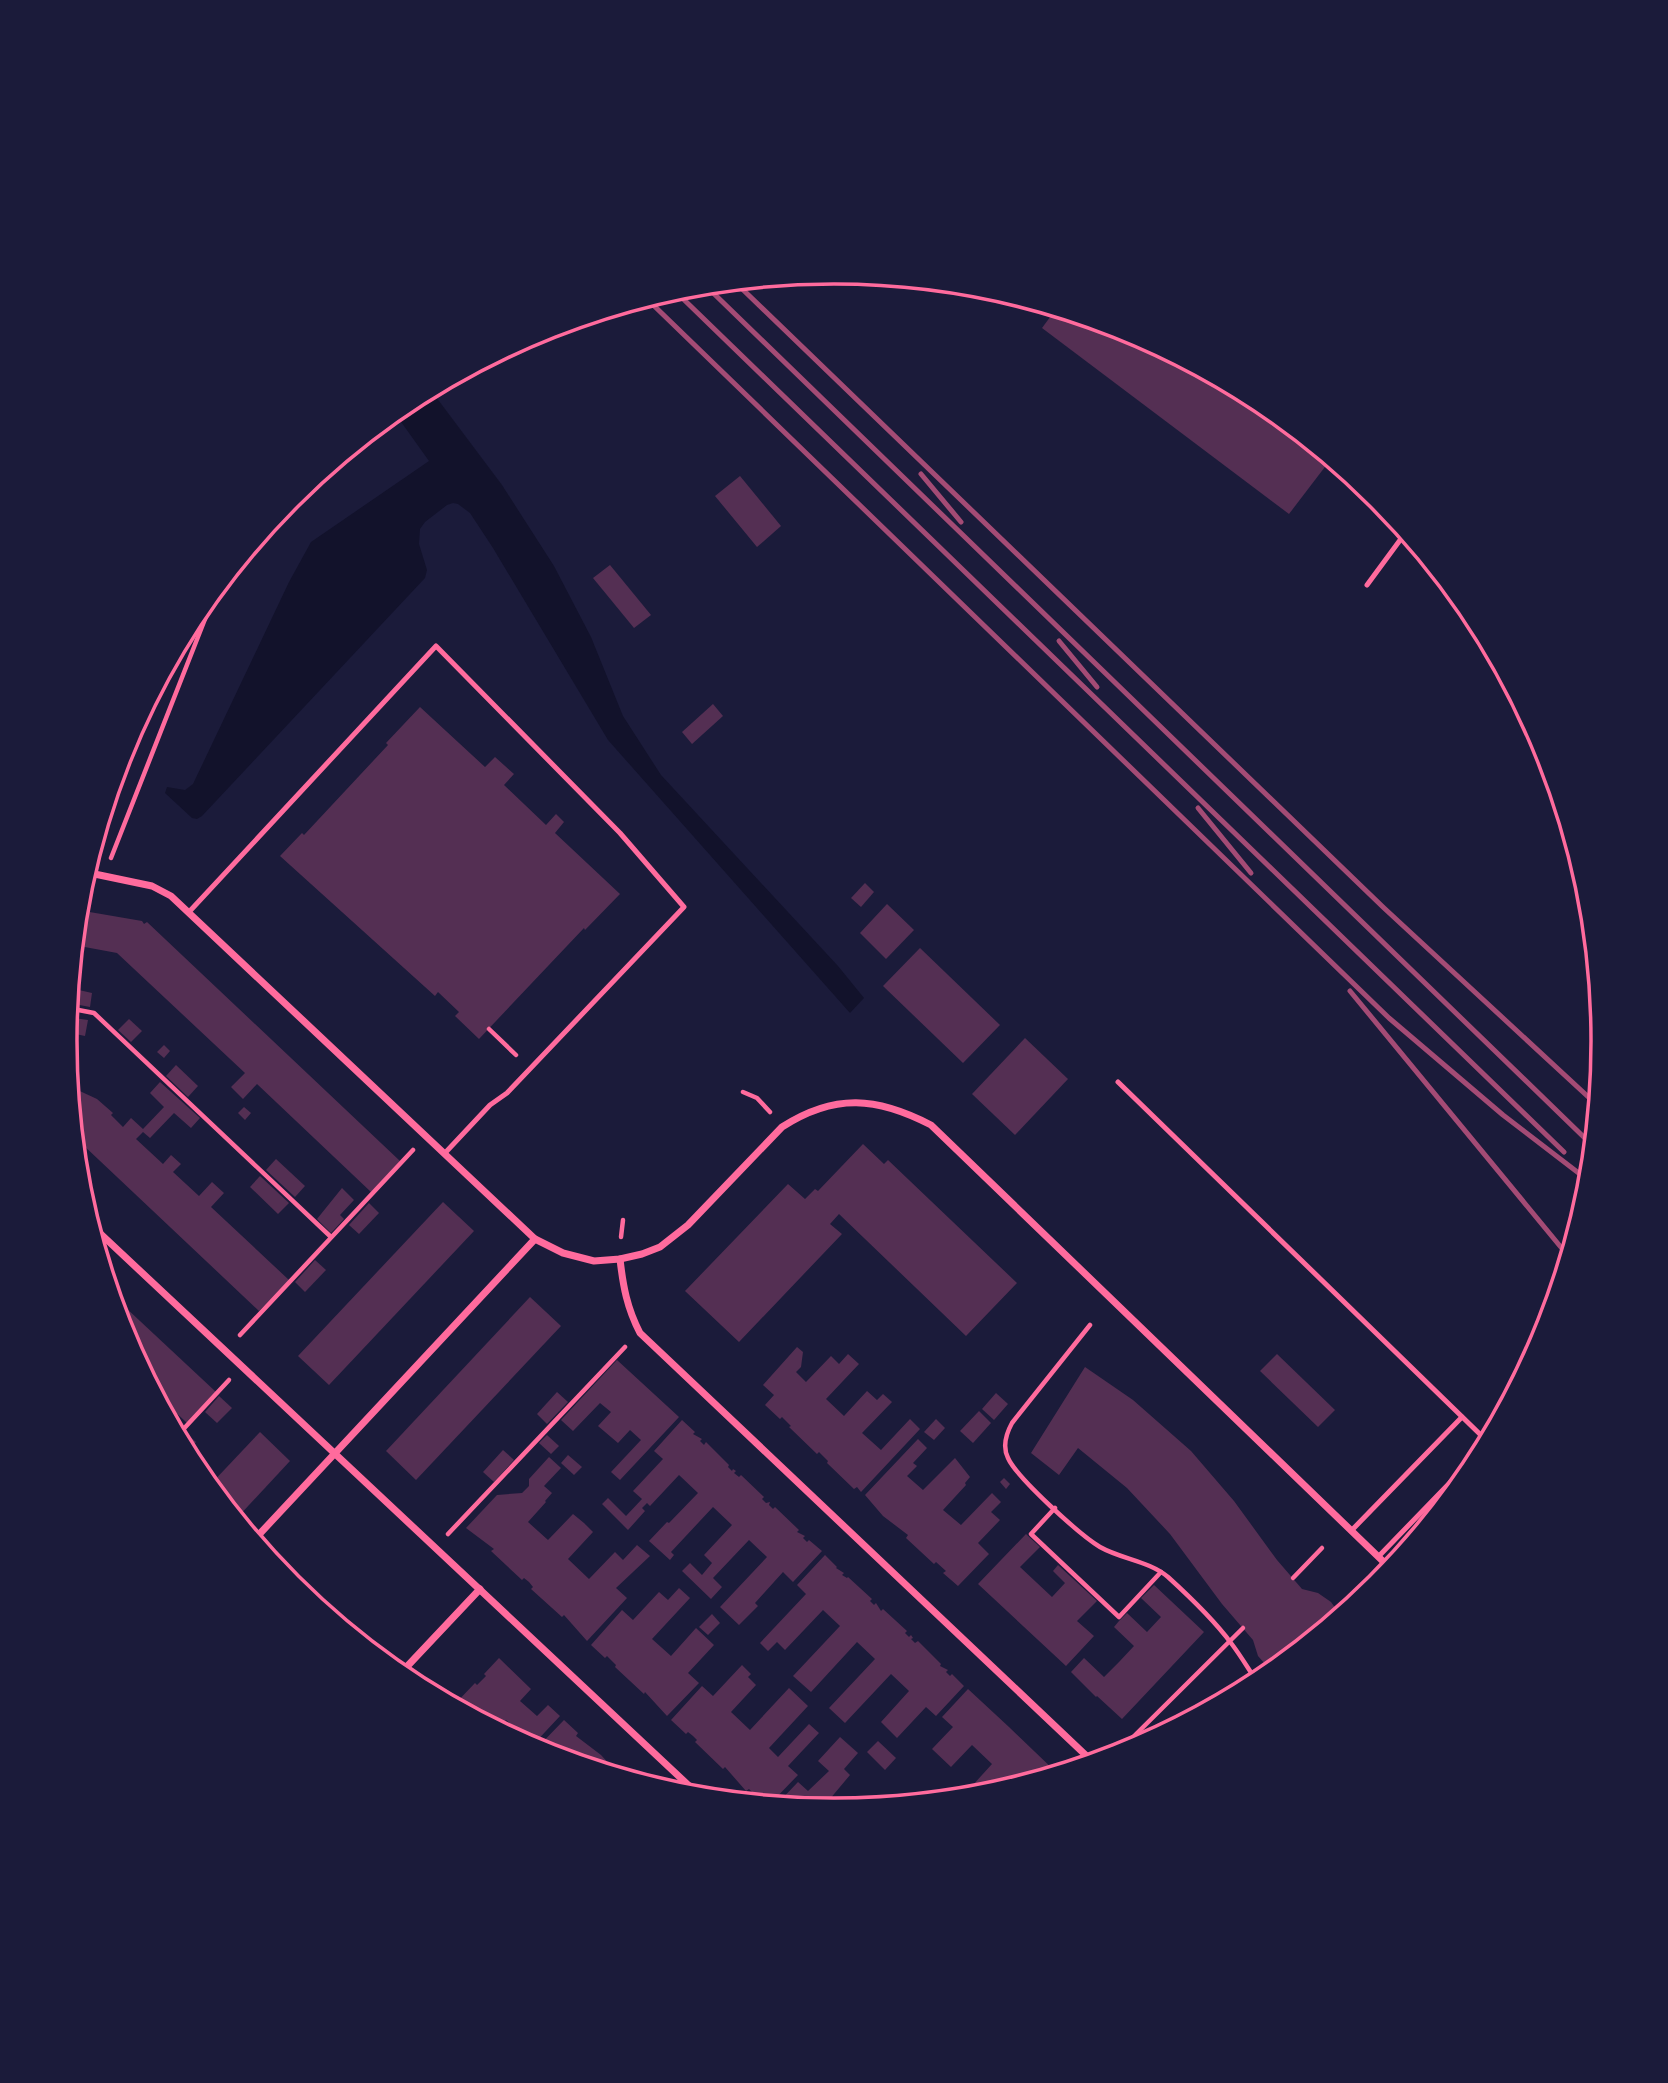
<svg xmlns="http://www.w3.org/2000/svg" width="1668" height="2083" font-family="Raleway,sans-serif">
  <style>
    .water { fill: #12122b }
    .building { fill: #542f53 }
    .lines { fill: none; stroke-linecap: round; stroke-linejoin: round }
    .path { stroke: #ff6b9d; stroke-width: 4.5 }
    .service { stroke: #ff6b9d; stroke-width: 5 }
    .minor { stroke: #ff6b9d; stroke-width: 7 }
    .rail { stroke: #a44b75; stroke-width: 5 }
    .rim { fill: none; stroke: #ff6b9d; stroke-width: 3.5 }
  </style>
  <rect width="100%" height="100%" fill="#1b1b3a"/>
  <polygon class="water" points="430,389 502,485 554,566 591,637 623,716 661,775 838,966 864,998 850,1013 608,740 493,548 470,513 458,504 453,503 447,505 425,522 420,529 419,544 427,570 425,578 202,816 197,819 192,818 165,793 167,787 185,790 193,784 289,582 311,542 429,461 394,412 407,402"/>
  <g class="building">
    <polygon points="1056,309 1129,331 1262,402 1331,459 1289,514 1042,328"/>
    <polygon points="740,476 781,526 757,547 715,496"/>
    <polygon points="610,565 651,615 634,628 593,578"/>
    <polygon points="713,704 723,716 692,744 682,732"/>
    <polygon points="420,707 485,767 495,757 514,774 504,785 546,825 556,814 564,822 555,833 620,894 585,930 584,928 479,1039 455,1016 459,1012 438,992 435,996 280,856 302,833 304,835 388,745 386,743"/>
    <polygon points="865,883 874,892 861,907 851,898"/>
    <polygon points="887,904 914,930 886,959 860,933"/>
    <polygon points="78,910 142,921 144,924 147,922 400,1161 371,1192 257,1084 243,1099 231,1087 245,1073 117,953 74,945"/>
    <polygon points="920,948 1000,1025 963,1063 883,986"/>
    <polygon points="70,988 92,993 90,1007 69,1003"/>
    <polygon points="67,1017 88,1020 85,1036 66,1032"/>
    <polygon points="129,1019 142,1031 131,1042 118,1030"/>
    <polygon points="1025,1038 1068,1079 1015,1135 972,1094"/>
    <polygon points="164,1045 170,1051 164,1058 157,1052"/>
    <polygon points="176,1065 198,1086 188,1097 166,1076"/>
    <polygon points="160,1082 200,1118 191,1128 174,1113 150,1138 143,1132 136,1139 163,1164 171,1155 181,1164 173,1172 199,1196 212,1182 224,1193 211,1207 289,1280 259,1311 81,1143 84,1139 73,1130 69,1086 97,1099 113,1113 111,1115 123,1127 131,1118 143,1129 164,1107 150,1093"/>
    <polygon points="244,1107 251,1113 245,1120 238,1113"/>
    <polygon points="863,1144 884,1164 888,1160 1017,1283 966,1336 839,1214 830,1224 842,1234 739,1342 685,1291 788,1184 805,1199 815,1189 818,1191"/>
    <polygon points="276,1159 305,1186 295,1197 266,1170"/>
    <polygon points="260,1176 289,1203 278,1214 250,1187"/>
    <polygon points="342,1188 354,1200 340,1215 344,1219 331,1233 317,1219"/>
    <polygon points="443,1202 474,1231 329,1385 298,1356"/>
    <polygon points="369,1203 379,1213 359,1234 349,1225"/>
    <polygon points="315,1260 326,1270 305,1292 295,1282"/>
    <polygon points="110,1293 216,1392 187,1423 153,1391 123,1336"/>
    <polygon points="530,1297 561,1326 416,1480 386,1451"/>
    <polygon points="797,1347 803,1352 801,1367 796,1372 806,1382 831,1356 839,1364 848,1354 859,1364 826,1399 844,1416 867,1391 877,1400 883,1394 892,1402 862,1433 881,1450 910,1419 920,1429 861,1492 857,1487 854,1489 827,1463 828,1461 819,1452 817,1454 789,1427 791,1426 782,1417 780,1419 765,1405 774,1395 763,1385"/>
    <polygon points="1277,1354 1335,1410 1318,1427 1260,1371"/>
    <polygon points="617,1360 679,1417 620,1480 611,1472 641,1440 630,1430 618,1443 598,1426 611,1412 600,1403 573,1431 561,1420"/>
    <polygon points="1085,1367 1133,1400 1191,1451 1234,1501 1277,1560 1302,1589 1318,1593 1331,1602 1341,1616 1272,1672 1258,1656 1253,1640 1222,1604 1170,1534 1127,1488 1078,1448 1059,1475 1031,1453"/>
    <polygon points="557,1392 568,1402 547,1424 537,1414"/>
    <polygon points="996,1393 1008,1404 994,1420 982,1409"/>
    <polygon points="219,1396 232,1408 217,1423 205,1412"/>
    <polygon points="979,1411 991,1423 973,1443 960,1431"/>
    <polygon points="936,1419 945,1428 934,1440 924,1432"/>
    <polygon points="682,1420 695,1432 693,1434 702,1439 700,1441 704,1445 706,1442 729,1465 728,1467 732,1471 733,1469 736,1471 734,1473 739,1477 741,1475 764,1497 762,1499 766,1503 770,1502 769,1505 773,1509 775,1507 799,1530 797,1532 805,1536 803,1538 807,1542 809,1540 822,1551 793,1582 783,1572 755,1603 758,1606 739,1625 720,1607 767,1557 749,1540 713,1578 722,1587 711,1599 682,1571 690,1563 702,1575 712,1563 704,1555 732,1525 713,1507 671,1552 674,1555 670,1560 649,1541 667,1522 669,1523 698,1493 679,1475 650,1506 647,1503 642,1508 645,1511 628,1530 602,1504 608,1498 626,1516 642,1499 633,1491 663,1459 654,1451"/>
    <polygon points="260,1432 290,1461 236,1519 209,1486"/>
    <polygon points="186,1433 196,1442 186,1453 179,1440"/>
    <polygon points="547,1435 559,1446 551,1454 539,1443"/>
    <polygon points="918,1439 927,1448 913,1463 917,1466 907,1476 923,1490 955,1458 970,1477 965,1483 966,1485 943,1510 961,1525 992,1493 1001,1502 991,1512 1000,1520 978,1543 989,1554 958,1586 943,1573 946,1571 936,1562 934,1564 906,1538 908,1535 883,1516 865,1495"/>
    <polygon points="503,1450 514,1460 494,1482 483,1472"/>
    <polygon points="568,1455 582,1467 574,1475 561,1463"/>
    <polygon points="549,1457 561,1468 544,1486 552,1493 545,1501 546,1502 528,1522 548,1540 573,1514 584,1523 593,1532 568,1559 589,1579 615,1552 623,1560 637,1545 650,1556 616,1588 627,1598 587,1641 564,1615 562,1617 531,1589 533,1587 529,1582 524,1578 522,1580 491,1551 494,1549 466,1528 497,1495 522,1493 529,1486 529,1479"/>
    <polygon points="1004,1478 1010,1484 1006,1489 1000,1482"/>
    <polygon points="1445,1501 1446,1502 1415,1540 1411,1536"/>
    <polygon points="1026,1534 1040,1547 1020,1567 1052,1597 1065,1583 1053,1571 1058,1565 1097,1601 1077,1621 1094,1636 1066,1666 978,1584"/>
    <polygon points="825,1555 837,1567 836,1568 844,1573 842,1575 847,1578 848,1577 872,1599 870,1601 874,1605 876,1603 881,1611 883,1609 907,1631 905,1633 909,1637 911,1635 913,1638 911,1639 915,1643 918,1641 941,1664 940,1666 948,1670 946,1672 950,1676 952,1674 964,1686 936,1716 926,1707 897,1738 881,1722 909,1691 891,1674 845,1723 829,1708 875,1659 857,1642 811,1692 793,1676 840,1626 823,1610 785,1650 777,1642 768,1651 760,1643 806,1594 797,1585"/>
    <polygon points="1154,1585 1204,1632 1122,1719 1097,1696 1096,1697 1071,1672 1084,1658 1104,1677 1119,1662 1134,1646 1114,1627 1119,1621 1127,1613 1147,1632 1161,1617 1141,1598"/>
    <polygon points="679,1588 690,1598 652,1639 671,1656 696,1628 714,1645 688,1673 699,1683 667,1716 645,1692 644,1694 615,1667 616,1665 607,1656 605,1658 591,1645 622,1610 633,1620 659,1592 668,1600"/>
    <polygon points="712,1614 720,1623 708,1635 699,1627"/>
    <polygon points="499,1658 531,1689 520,1701 537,1716 548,1705 560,1716 531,1747 509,1728 512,1725 506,1720 497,1730 453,1706 475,1683 477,1685 486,1676 484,1674"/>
    <polygon points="742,1665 751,1674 748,1677 756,1685 731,1712 750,1730 789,1688 808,1706 769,1748 778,1757 809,1724 819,1733 788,1766 798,1775 770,1804 760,1803 751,1795 753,1793 749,1789 746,1791 725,1767 723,1769 695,1742 697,1740 693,1736 688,1732 686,1734 671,1720 702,1686 713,1696"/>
    <polygon points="968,1689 1009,1727 1058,1774 1016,1786 1011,1782 1005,1790 982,1796 972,1786 992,1764 972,1745 951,1767 932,1749 953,1727 942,1717"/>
    <polygon points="564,1720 578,1733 576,1736 601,1755 621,1777 535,1750"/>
    <polygon points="840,1737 858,1753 844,1769 850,1775 824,1806 829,1810 776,1805 798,1782 808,1791 829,1771 818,1761"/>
    <polygon points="878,1741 896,1758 885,1770 867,1752"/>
    <polygon points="872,1796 883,1806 860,1808"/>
  </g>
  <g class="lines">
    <g class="path">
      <polyline points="111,858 218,586"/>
      <polyline points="68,1008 94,1013 331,1237"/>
      <polyline points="489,1029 516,1055"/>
      <polyline points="743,1092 757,1098 770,1112"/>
      <polyline points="621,1237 623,1220"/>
      <path d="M1090,1325L1012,1423C1006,1434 1002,1446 1008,1458C1017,1478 1080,1535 1100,1547C1121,1559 1149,1561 1168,1577C1190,1597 1214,1620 1231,1643C1241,1656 1249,1670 1258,1683"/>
      <polyline points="240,1335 413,1150"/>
      <polyline points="177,1436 229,1380"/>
      <polyline points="1055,1508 1031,1534 1119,1617 1161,1572"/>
      <polyline points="448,1534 625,1347"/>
      <polyline points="1293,1578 1322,1548"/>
      <polyline points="1114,1756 1243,1628"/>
    </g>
    <g class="service">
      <polyline points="1367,585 1406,532"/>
      <polyline points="189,912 436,646 620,833 684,907 507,1093 490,1105 445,1153"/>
      <polyline points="1118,1082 1488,1442"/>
      <polyline points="1351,1531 1462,1417"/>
      <polyline points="1378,1557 1469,1463 1474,1468"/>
    </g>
    <g class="minor">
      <path d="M85,872L152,886L171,896L535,1239L563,1253L594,1261L620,1259L642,1254L660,1247L688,1225L782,1127C835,1093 877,1097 931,1125L1391,1569"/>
      <polyline points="89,1223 702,1798"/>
      <path d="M620,1259C623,1286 627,1308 640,1333L1094,1763"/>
      <polyline points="253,1541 535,1239"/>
      <polyline points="399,1675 480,1589"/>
    </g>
    <g class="rail">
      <polyline points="735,282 1384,908 1597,1105"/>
      <polyline points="705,285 1593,1146"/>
      <polyline points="674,290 1564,1152"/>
      <polyline points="646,298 1389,1018 1503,1115 1589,1181"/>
      <polyline points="921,474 961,522"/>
      <polyline points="1059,641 1097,687"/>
      <polyline points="1198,808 1251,873"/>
      <polyline points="1350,991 1569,1257"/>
    </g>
  </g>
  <path d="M0 0H1668V2083H0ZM77 1041a757 757 0 1 1 1514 0a757 757 0 1 1-1514 0Z" fill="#1b1b3a" fill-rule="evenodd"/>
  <path class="rim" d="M77 1041a757 757 0 1 1 1514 0a757 757 0 1 1-1514 0Z"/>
</svg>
